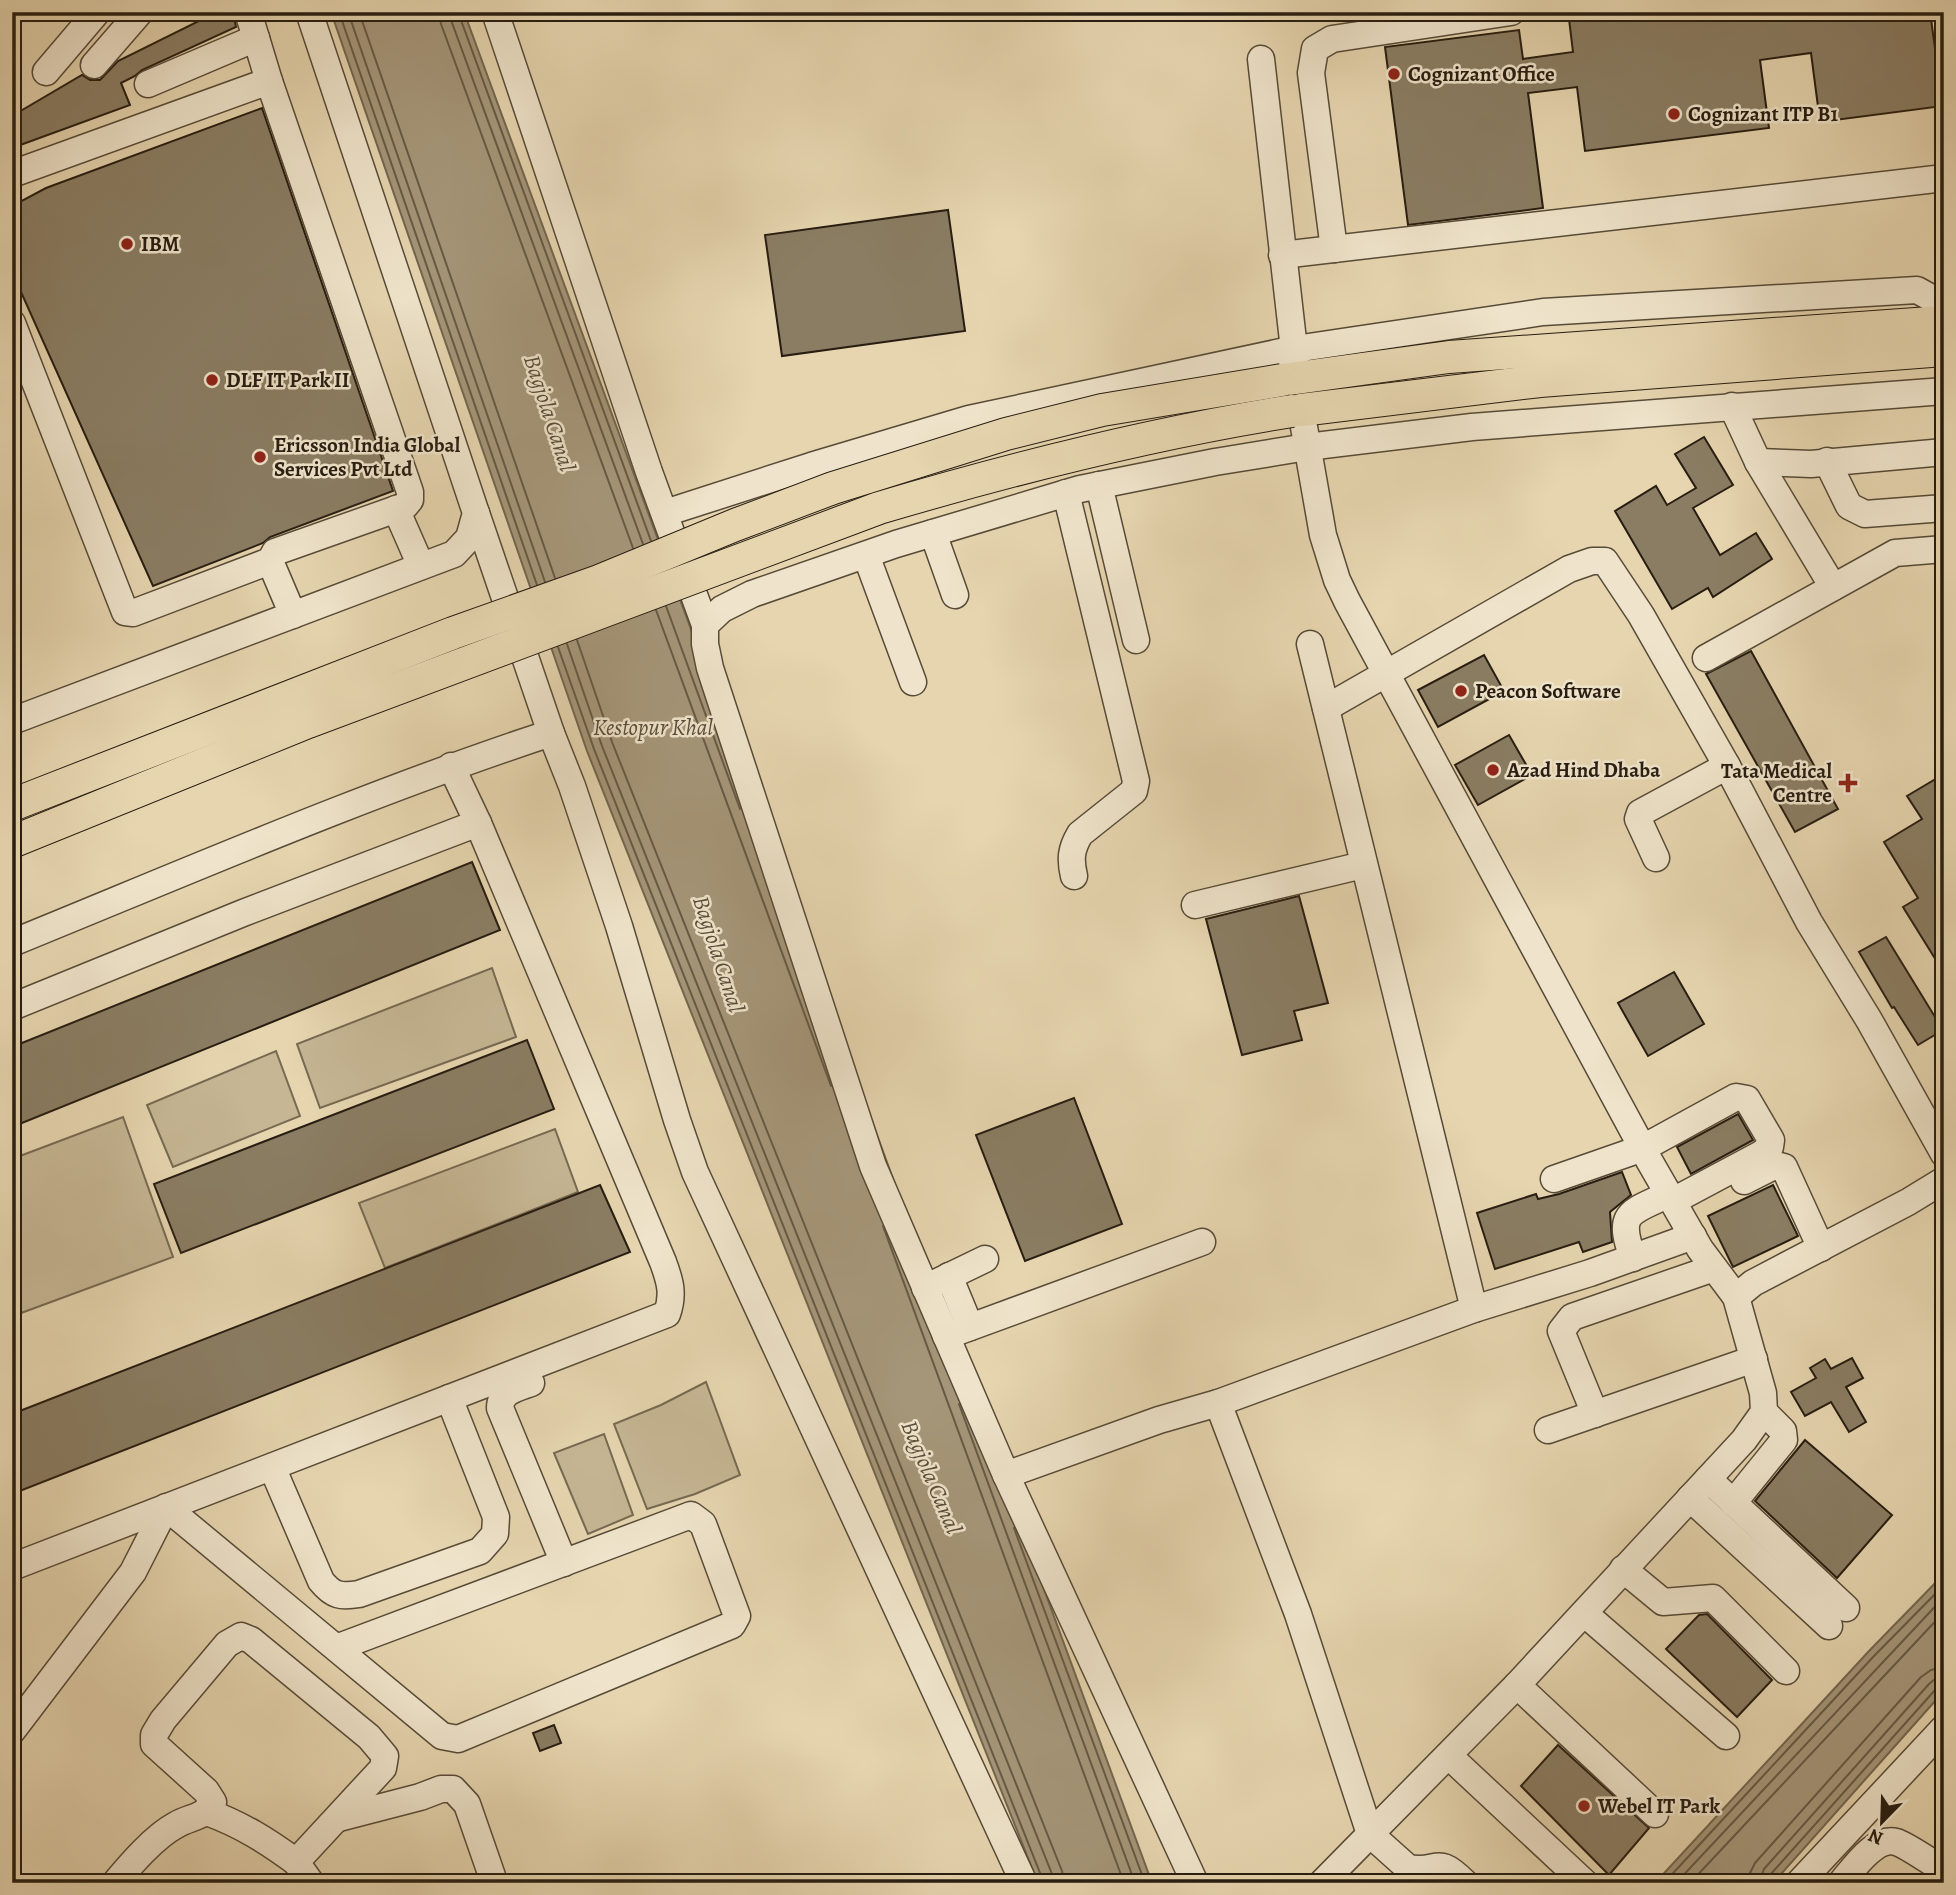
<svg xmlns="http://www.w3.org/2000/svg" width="1956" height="1895" font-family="Alegreya,serif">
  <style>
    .green { fill: #c6b694; stroke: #766a52; stroke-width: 2 }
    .water { fill: #a59679; stroke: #73664f; stroke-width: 2 }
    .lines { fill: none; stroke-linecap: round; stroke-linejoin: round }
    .shore { stroke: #665a45; stroke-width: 2 }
    .building { fill: #8a7d63; stroke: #271d11; stroke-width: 2 }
    .minor-casing { stroke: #574b38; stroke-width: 29 }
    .major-casing { stroke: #271d11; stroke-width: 34 }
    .minor { stroke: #efe4cb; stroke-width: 26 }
    .major { stroke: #e6d5af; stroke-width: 32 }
    .major-bridge-casing { stroke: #271d11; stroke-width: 34; stroke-linecap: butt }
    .major-bridge { stroke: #e6d5af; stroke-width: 32 }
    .poi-dot { fill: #8f2418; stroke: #efe4cb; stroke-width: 2.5 }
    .labels { text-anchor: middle; stroke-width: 5; stroke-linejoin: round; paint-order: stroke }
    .poi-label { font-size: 21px; font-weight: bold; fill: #271d11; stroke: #efe4cb; text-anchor: start }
    .water-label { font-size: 23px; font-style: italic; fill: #594d3b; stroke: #efe4cb }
  </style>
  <rect width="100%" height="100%" fill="#e6d5af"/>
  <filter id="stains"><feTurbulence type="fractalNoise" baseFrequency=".00286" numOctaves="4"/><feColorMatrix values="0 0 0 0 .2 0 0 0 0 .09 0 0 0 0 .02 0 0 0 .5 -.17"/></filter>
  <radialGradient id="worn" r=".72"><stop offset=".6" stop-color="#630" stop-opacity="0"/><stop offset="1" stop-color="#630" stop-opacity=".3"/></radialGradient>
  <g class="green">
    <polygon points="492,968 516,1037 320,1108 297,1044"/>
    <polygon points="276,1051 300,1116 173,1167 147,1105"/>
    <polygon points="123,1117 173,1257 13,1316 12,1159"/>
    <polygon points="555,1129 578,1192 385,1268 359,1203"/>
    <polygon points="706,1382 740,1475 695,1494 647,1509 614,1424 661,1405"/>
    <polygon points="604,1434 633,1515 588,1534 554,1453"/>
  </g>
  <g class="water">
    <polygon points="331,12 464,12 1152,1883 1038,1883 587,751"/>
    <polygon points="1944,1574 1944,1691 1773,1883 1655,1883 1869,1651"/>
  </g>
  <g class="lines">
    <g class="shore">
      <polyline points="339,12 537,585"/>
      <polyline points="348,12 545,582"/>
      <polyline points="359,12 555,578"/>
      <polyline points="439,12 441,24 633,548"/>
      <polyline points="450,12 451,20 643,544"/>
      <polyline points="458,12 651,541"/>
      <polyline points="666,606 740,809"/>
      <polyline points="656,610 831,1086"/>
      <polyline points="577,640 612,742 1062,1871 1064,1883"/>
      <polyline points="567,644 602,746 1052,1874 1053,1883"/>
      <polyline points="558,647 594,749 1044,1883"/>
      <polyline points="883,1226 1124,1883"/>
      <polyline points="959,1404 1135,1883"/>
      <polyline points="1014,1528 1145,1883"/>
      <polyline points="1664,1883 1874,1656 1944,1585"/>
      <polyline points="1676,1883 1944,1597"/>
      <polyline points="1690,1883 1944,1612"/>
      <polyline points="1749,1883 1750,1873 1755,1863 1921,1677 1931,1670 1944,1667"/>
      <polyline points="1759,1883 1764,1869 1929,1684 1935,1679 1944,1678"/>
      <polyline points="1768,1883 1770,1875 1935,1690 1944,1687"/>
    </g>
  </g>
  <g class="building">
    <polygon points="198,12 233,12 236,27 142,70 135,76 121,83 130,105 12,148 12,116 82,75 90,80 100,80 118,61 201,20"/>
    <polygon points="1624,12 1755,12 1756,21 1805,15 1805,12 1930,12 1943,106 1820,122 1811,53 1760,60 1769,128 1585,151 1577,87 1528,93 1543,208 1408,225 1385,47 1519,30 1523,59 1573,52 1569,19"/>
    <polygon points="262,108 393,491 270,537 263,543 153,586 12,272 12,206 46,188"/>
    <polygon points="948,210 965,331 782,356 765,235"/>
    <polygon points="1704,437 1733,485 1693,508 1720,555 1756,533 1772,559 1713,597 1708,588 1672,609 1615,511 1656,486 1667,505 1696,488 1675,454"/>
    <polygon points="1751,651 1838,809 1795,832 1706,674"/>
    <polygon points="1484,655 1504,691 1438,727 1418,690"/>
    <polygon points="1509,735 1532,775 1478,805 1455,765"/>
    <polygon points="1944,774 1944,973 1903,907 1918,898 1884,842 1922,819 1907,796"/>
    <polygon points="472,862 500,930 12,1127 12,1047"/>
    <polygon points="1299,896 1328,1003 1294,1011 1302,1040 1242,1055 1206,919"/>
    <polygon points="1886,937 1943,1030 1918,1045 1894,1007 1892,1008 1859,952"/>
    <polygon points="1674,972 1704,1024 1648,1056 1618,1003"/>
    <polygon points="527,1040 554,1109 181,1253 154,1184"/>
    <polygon points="1074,1098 1122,1224 1025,1261 976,1135"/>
    <polygon points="1738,1114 1753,1140 1691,1174 1677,1147"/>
    <polygon points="1622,1172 1631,1195 1610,1212 1612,1242 1583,1252 1579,1242 1495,1269 1477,1213 1536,1194 1538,1199 1559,1194"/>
    <polygon points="600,1185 630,1252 12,1494 12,1414"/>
    <polygon points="1773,1185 1798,1236 1733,1267 1708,1216"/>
    <polygon points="1852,1358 1863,1378 1846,1387 1866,1422 1849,1432 1831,1402 1805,1416 1791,1392 1816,1378 1810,1368 1825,1359 1831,1369"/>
    <polygon points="1805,1440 1892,1515 1837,1578 1755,1501"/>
    <polygon points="1707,1614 1772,1680 1737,1717 1666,1649 1699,1615"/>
    <polygon points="554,1725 561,1743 540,1751 533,1733"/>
    <polygon points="1558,1745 1649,1828 1609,1875 1521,1786"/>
  </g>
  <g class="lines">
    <defs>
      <g id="minor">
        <polyline points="248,12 256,38"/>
        <polyline points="495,12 649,472 705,625"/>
        <polyline points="1261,59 1296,367"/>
        <polyline points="94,65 140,12"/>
        <polyline points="46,72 97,12"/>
        <polyline points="148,84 256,38 269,81"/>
        <polyline points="12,174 269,81 410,492 410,500 405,506 275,552 270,561 133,613 125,612 12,323"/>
        <polyline points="1334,249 1311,73 1315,49 1332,39 1511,12"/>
        <polyline points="1282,255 1944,178"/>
        <polyline points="1732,406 1758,462 1833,587"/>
        <polyline points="1292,411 1301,410 1323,535 1337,580 1347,601 1650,1162 1700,1249 1736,1297 1763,1393 1764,1412 1744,1440 1517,1685 1322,1883"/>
        <polyline points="1827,461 1849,506 1865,514 1944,508"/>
        <polyline points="1758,462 1811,464 1944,452"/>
        <polyline points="1099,485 1136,640"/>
        <path d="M1066,493L1136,781L1134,791L1080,834C1071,849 1070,859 1074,876"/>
        <polyline points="396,509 421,566"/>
        <polyline points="476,513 551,733 572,786 619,926 677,1120 695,1172 1024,1883"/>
        <polyline points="665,513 811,466 969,419 1295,349 1543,312 1917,290 1944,305"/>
        <polyline points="933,533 955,595"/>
        <polyline points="866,555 913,682"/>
        <polyline points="270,561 293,615"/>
        <polyline points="1310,644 1474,1309"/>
        <polyline points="1706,658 1895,553 1944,549"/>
        <polyline points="1326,708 1569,569 1592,561 1605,561 1641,615 1727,766 1809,922 1869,1020 1944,1154"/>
        <polyline points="12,721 454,554 469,538 476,513 309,12"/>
        <polyline points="1656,858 1638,819 1640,813 1727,766"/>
        <polyline points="1195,905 1363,865"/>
        <path d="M12,943C191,870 368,793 551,733"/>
        <polyline points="12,1007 243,913 478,823 451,766"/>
        <polyline points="1554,1179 1643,1148 1736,1097 1747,1099 1771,1140 1770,1147 1761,1154 1673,1201"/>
        <polyline points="1744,1181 1776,1165 1784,1167 1821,1248"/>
        <path d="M1633,1258C1616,1211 1630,1213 1669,1194"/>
        <polyline points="949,1276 970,1327"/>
        <polyline points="925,1288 985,1259"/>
        <polyline points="1736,1297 1753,1283 1908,1202 1944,1180"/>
        <polyline points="946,1336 1202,1242"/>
        <path d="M531,1383C518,1388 500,1391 500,1408L564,1563"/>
        <path d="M1218,1403L1298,1614L1370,1834L1408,1868C1440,1874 1435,1853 1465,1883"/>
        <polyline points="1595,1414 1561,1331 1572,1317 1714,1268"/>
        <polyline points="1548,1430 1754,1359"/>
        <path d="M272,1467L321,1581C333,1596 341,1597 359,1594L480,1551L495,1534L496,1517L449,1398"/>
        <polyline points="1006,1475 1159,1420 1218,1403 1474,1309 1590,1273 1693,1236"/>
        <polyline points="1708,1479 1846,1608"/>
        <polyline points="1690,1498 1829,1626"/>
        <polyline points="1733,1503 1784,1440 1783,1431 1764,1412"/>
        <path d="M12,1567L667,1314C674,1294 670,1281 663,1262L478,823"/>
        <polyline points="1623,1569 1663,1602 1713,1598 1786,1671"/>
        <polyline points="1584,1613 1726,1736"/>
        <polyline points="1517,1685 1655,1814"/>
        <polyline points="12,1731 133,1572 166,1507 442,1736 458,1739 732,1625 737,1616 703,1524 691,1515 336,1648"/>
        <polyline points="1449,1756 1585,1883"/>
        <path d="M207,1812C242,1825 266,1840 296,1862"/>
        <polyline points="339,1818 420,1797 441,1789 453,1789 467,1804 492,1876 491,1883"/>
        <path d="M115,1883C131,1864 154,1837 176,1825C191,1816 203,1819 213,1802L206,1791L154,1744V1735L163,1720L227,1644L241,1636L251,1640L369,1737L385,1756L383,1768L296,1862L311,1883"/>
        <polyline points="1195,1883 1006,1475 873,1166 710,668 705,644 705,625 722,609 752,594 896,544 1080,489 1215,462 1307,447 1472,427 1944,391"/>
        <polyline points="1799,1883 1944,1728"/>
        <path d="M1841,1883C1853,1869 1875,1836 1896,1842C1907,1845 1933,1864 1944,1870"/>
      </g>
      <g id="major">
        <polyline points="1282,380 1449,357 1944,322"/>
        <polyline points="1301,410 1540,381 1944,350"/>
      </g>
    </defs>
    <use href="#minor" class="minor-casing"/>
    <use href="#major" class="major-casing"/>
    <use href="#minor" class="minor"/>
    <use href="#major" class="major"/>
    <defs>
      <g id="major-bridge">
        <polyline points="12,805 453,633 599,581 735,525 833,488 1006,434 1102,410 1282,380"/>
        <path d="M12,842L308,722L879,508C1014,468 1153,433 1292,411"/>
      </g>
    </defs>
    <use href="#major-bridge" class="major-bridge-casing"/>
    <use href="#major-bridge" class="major-bridge"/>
  </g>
  <g class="poi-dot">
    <circle cx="1394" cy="74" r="7"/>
    <circle cx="1674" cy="114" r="7"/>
    <circle cx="127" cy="244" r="7"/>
    <circle cx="212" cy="380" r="7"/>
    <circle cx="260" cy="457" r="7"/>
    <circle cx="1461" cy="691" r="7"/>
    <circle cx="1493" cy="770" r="7"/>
    <path d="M1844.5 772.5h7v7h7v7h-7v7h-7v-7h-7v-7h7z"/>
    <circle cx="1584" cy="1806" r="7"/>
  </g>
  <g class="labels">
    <g class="poi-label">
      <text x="1408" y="81">Cognizant Office</text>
      <text x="1688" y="121">Cognizant ITP B1</text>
      <text x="141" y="251">IBM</text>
      <text x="226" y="387">DLF IT Park II</text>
      <text x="274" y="452">Ericsson India Global<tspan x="274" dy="24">Services Pvt Ltd</tspan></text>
      <text x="1475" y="698">Peacon Software</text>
      <text x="1507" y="777">Azad Hind Dhaba</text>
      <text x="1832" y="778" text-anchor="end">Tata Medical<tspan x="1832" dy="24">Centre</tspan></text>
      <text x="1598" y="1813">Webel IT Park</text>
    </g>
    <g class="water-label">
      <text transform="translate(550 413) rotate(72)" y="8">Bagjola Canal</text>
      <text x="653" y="735">Kestopur Khal</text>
      <text transform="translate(719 954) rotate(72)" y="8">Bagjola Canal</text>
      <text transform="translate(932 1477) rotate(67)" y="8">Bagjola Canal</text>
    </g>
  </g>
  <rect width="1956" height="1895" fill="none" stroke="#e6d5af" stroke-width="42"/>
  <rect x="14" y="14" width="1928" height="1867" fill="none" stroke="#271d11" stroke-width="3.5"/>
  <rect x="21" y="21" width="1914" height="1853" fill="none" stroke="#271d11" stroke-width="2"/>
  <g transform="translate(1882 1822) rotate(203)" stroke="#efe4cb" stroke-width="5" paint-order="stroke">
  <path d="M0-5L12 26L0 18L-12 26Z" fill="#271d11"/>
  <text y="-10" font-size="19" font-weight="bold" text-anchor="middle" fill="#271d11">N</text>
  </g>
  <rect width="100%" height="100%" filter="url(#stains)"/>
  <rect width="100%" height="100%" fill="url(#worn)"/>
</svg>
